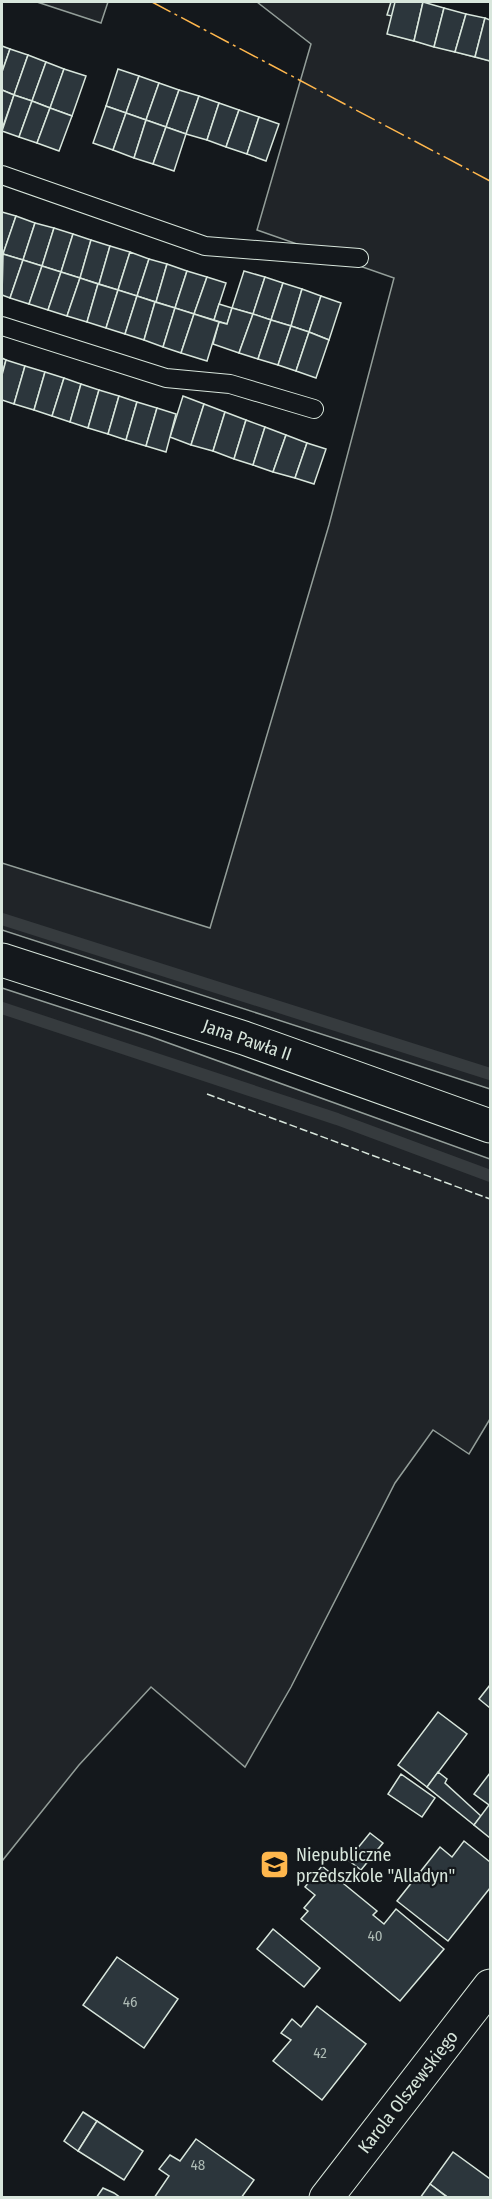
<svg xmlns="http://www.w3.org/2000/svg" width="492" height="2199" font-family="'Fira Sans Condensed',sans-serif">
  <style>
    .green { fill: #202428; stroke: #939e99; stroke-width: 1.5 }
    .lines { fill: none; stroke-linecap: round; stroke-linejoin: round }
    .stream { stroke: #363b3e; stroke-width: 12 }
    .building { fill: #2c363c; stroke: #d8e6dc; stroke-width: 1.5 }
    .lane-casing { stroke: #d8e6dc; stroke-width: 20 }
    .street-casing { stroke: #d8e6dc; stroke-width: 35 }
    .primary-casing { stroke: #d8e6dc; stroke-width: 35 }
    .lane { stroke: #14181c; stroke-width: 18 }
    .street { stroke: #14181c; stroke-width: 33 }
    .primary { stroke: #14181c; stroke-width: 33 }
    .fence { stroke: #d8e6dc; stroke-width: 1.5; stroke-dasharray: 8 3; stroke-linecap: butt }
    .power { stroke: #ffb74d; stroke-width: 1.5; stroke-dasharray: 21 4.5 3 4.5; stroke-linecap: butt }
    .labels { text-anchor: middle; stroke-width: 4.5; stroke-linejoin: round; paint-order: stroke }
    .number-label { font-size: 15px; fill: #adbab4 }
    .street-label { font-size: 18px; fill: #d8e6dc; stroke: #14181c }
    .poi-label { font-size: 18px; fill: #d8e6dc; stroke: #14181c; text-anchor: start }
  </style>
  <rect width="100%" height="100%" fill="#14181c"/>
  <g class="green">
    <polygon points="37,2 108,2 101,23"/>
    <polygon points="257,2 396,2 388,34 490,61 490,1089 2,930 2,863 210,928 329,525 394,278 257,230 311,44"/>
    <polygon points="2,988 149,1036 490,1159 490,1419 469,1454 433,1430 395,1483 291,1687 245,1767 151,1687 79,1765 2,1861"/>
  </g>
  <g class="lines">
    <g class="stream">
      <polyline points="2,919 490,1074"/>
      <polyline points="2,1008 337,1119 490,1176"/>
    </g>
  </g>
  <g class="building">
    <polygon points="391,2 396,2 392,16 387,15"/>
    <polygon points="395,2 423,2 414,41 387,34"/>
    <polygon points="423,2 444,8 434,47 414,41"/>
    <polygon points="444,8 466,14 455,52 434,47"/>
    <polygon points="466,14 485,18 475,57 455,52"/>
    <polygon points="485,18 490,20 490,61 475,57"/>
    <polygon points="2,46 10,49 2,72"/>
    <polygon points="10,49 28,55 14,95 2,90 2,72"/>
    <polygon points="28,55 46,62 32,101 14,95"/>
    <polygon points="46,62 64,69 50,108 32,101"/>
    <polygon points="64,69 86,76 72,116 50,108"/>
    <polygon points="118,69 139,76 126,113 106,106"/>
    <polygon points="139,76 159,83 146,120 126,113"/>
    <polygon points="159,83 179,90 166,127 146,120"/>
    <polygon points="2,90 14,95 2,129"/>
    <polygon points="179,90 199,96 186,134 166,127"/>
    <polygon points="14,95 32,101 19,137 2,131"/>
    <polygon points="199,96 219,103 207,140 186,134"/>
    <polygon points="32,101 50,108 37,143 19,137"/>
    <polygon points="219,103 239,110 226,147 207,140"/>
    <polygon points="106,106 126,113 113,150 93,143"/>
    <polygon points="50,108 72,116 59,151 37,143"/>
    <polygon points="239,110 259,117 247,154 226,147"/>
    <polygon points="126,113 146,120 134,158 113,150"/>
    <polygon points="259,117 279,124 266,161 247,154"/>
    <polygon points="146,120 166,127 153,164 134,158"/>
    <polygon points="166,127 186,134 174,171 153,164"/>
    <polygon points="2,212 16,216 3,254 2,253"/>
    <polygon points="16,216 35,223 23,260 3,254"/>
    <polygon points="35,223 54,228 42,266 23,260"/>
    <polygon points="54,228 73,234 61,272 42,266"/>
    <polygon points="73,234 91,240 80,278 61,272"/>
    <polygon points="91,240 110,246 99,284 80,278"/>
    <polygon points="110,246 130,252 118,290 99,284"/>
    <polygon points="130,252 149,259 137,296 118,290"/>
    <polygon points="3,254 23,260 10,298 2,295"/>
    <polygon points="149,259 167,264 156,302 137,296"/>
    <polygon points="23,260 42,266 29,304 10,298"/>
    <polygon points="167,264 187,271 175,308 156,302"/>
    <polygon points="42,266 61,272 48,310 29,304"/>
    <polygon points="187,271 207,277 194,314 175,308"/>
    <polygon points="244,271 265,277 253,314 232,308"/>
    <polygon points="61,272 80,278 67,316 48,310"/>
    <polygon points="207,277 226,283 214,320 194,314"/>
    <polygon points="265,277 283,283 271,320 253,314"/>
    <polygon points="80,278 98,284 87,322 67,316"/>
    <polygon points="283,283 302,289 291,326 271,320"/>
    <polygon points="98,284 118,290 106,328 87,322"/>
    <polygon points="302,289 321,296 309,332 291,326"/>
    <polygon points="118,290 137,296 125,334 106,328"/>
    <polygon points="137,296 155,302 144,340 125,334"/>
    <polygon points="321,296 341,303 329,340 309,332"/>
    <polygon points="155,302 175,308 163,347 144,340"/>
    <polygon points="219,304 232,308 227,324 214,320"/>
    <polygon points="175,308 194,314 181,353 163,347"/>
    <polygon points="232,308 253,314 239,353 213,344 219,322 227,324"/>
    <polygon points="194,314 219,322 207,361 181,353"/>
    <polygon points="253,314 271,320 258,359 239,353"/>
    <polygon points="271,320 291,326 278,365 258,359"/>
    <polygon points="291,326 309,332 296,371 278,365"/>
    <polygon points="309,332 329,340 316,378 296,371"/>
    <polygon points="2,358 6,360 2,375"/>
    <polygon points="6,360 25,366 14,404 2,400 2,375"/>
    <polygon points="25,366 45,372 34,410 14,404"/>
    <polygon points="45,372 64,378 52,416 34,410"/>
    <polygon points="64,378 81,384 70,422 52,416"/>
    <polygon points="81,384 99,390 88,428 70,422"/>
    <polygon points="99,390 119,396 108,434 88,428"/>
    <polygon points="119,396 137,402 126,440 108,434"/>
    <polygon points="183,396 204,404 191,445 170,437"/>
    <polygon points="137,402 157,408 146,446 126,440"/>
    <polygon points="204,404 225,412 213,451 191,445"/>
    <polygon points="157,408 176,414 166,452 146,446"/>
    <polygon points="225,412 246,420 234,459 213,451"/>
    <polygon points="246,420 265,427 253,465 234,459"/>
    <polygon points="265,427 286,435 273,472 253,465"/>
    <polygon points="286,435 307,443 295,478 273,472"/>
    <polygon points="307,443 326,449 314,484 295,478"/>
    <polygon points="490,1685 490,1708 479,1699"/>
    <polygon points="438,1712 467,1734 427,1787 398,1765"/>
    <polygon points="438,1772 447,1779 445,1783 481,1816 474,1825 427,1787"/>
    <polygon points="490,1773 490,1838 474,1825 489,1805 474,1794"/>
    <polygon points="401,1774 435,1798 422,1817 388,1794"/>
    <polygon points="370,1833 383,1843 361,1870 348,1860"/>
    <polygon points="464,1841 490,1862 490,1888 448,1941 397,1901 440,1847 452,1857"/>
    <polygon points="322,1866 377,1911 373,1915 384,1924 396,1909 444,1949 400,2001 301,1919 308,1911 304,1908 315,1895 305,1887"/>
    <polygon points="273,1929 320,1968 304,1987 257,1949"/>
    <polygon points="117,1957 178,1999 144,2048 83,2005"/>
    <polygon points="317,2006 366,2044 322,2100 273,2061 291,2040 281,2033 292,2019 301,2027"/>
    <polygon points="83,2112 97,2121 78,2151 64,2141"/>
    <polygon points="97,2121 143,2151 124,2180 78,2151"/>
    <polygon points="196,2139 254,2180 241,2198 154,2198 169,2176 159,2169 170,2155 180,2161"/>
    <polygon points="453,2152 490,2179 490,2198 449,2198 430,2184"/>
    <polygon points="430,2184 448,2198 420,2198"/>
    <polygon points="103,2188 114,2193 121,2198 96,2198"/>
  </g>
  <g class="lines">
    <defs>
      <g id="lane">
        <polyline points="2,175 205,246 359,258"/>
        <polyline points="2,326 166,378 230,384 314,409"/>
      </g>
      <polyline id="street" points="326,2198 490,1986"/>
      <polyline id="primary" points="2,960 244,1038 490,1126"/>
    </defs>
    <use href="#lane" class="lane-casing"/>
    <use href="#street" class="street-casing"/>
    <use href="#primary" class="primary-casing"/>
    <use href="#lane" class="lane"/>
    <use href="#street" class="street"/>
    <use href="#primary" class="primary"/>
    <polyline class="fence" points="207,1094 490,1199"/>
    <polyline class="power" points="152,2 490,181"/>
  </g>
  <defs>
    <symbol id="school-square" viewBox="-11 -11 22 22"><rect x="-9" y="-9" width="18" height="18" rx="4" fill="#ffb74d" stroke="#14181c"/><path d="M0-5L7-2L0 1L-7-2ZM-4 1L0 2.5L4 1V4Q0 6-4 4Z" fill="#111"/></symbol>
  </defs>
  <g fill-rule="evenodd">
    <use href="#school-square" x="258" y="1848" width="33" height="33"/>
  </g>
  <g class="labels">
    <g class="number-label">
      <text x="375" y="1941">40</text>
      <text x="130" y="2007">46</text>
      <text x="320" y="2058">42</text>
      <text x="198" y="2170">48</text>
    </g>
    <g class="street-label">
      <text transform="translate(247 1040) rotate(19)" y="6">Jana Pawła II</text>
      <text transform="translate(408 2092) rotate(-52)" y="6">Karola Olszewskiego</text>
    </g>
    <g class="poi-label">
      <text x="296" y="1861">Niepubliczne<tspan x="296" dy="21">przedszkole "Alladyn"</tspan></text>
    </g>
  </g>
  <rect width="492" height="2199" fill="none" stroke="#d8e6dc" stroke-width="6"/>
</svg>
